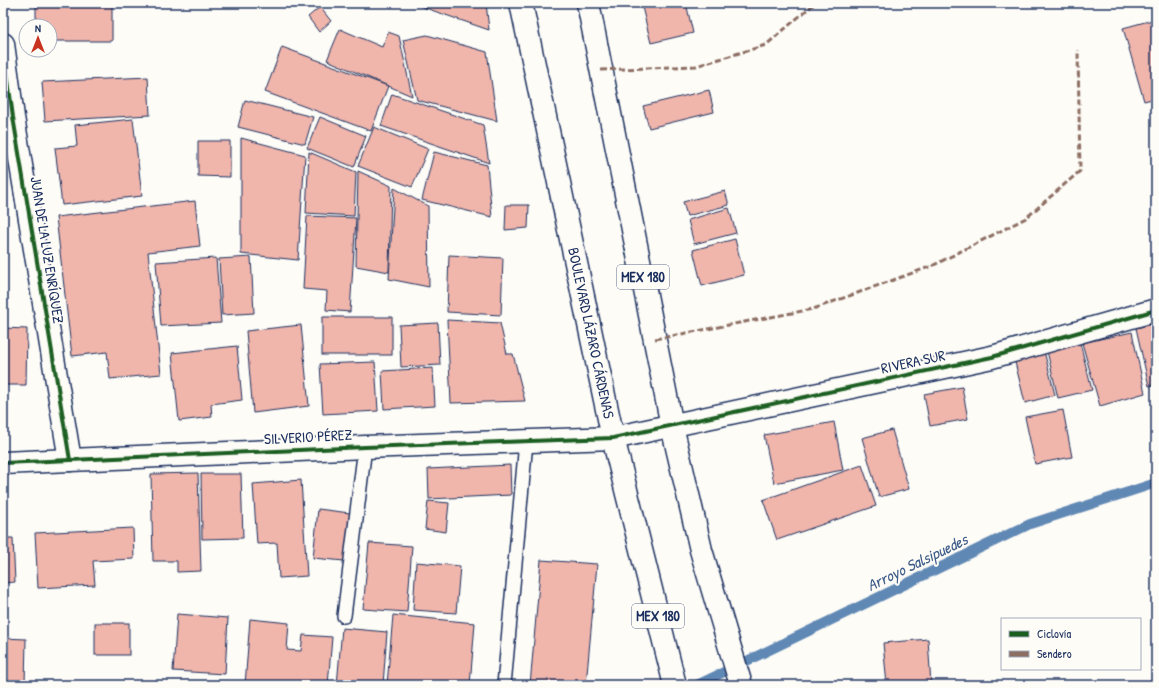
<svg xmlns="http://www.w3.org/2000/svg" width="1159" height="688" font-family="'Patrick Hand',sans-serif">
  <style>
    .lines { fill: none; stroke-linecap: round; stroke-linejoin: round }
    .stream { stroke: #6188b4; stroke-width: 10 }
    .building { fill: #f0b5ab; stroke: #1b2f5e }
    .lane-casing { stroke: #1b2f5e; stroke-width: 16 }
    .street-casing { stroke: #1b2f5e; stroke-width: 25 }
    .primary-casing { stroke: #1b2f5e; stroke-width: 25 }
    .lane { stroke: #fdfcf7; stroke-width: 13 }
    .street { stroke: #fdfcf7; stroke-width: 22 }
    .primary { stroke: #fdfcf7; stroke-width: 22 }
    .quiet { stroke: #8d6e63; stroke-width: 3; stroke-dasharray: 6 3; stroke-linecap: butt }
    .cycleway-casing { stroke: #fdfcf7; stroke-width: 6 }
    .cycleway { stroke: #1b5e20; stroke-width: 4 }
    .labels { text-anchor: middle; stroke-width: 4; stroke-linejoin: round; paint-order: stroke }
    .shield { fill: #fdfcf7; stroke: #5f6c8c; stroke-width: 1 }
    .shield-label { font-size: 14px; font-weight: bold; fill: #1b2f5e }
    .street-label { font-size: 15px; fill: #1b2f5e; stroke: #fdfcf7 }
    .water-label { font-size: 16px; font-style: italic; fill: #3e5c89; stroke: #fdfcf7 }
  </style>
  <rect width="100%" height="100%" fill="#fdfcf7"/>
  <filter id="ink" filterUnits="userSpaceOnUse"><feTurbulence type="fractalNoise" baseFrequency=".025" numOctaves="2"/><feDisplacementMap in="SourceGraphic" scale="8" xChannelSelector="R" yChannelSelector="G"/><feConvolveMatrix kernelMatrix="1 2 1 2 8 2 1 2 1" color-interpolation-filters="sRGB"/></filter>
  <g filter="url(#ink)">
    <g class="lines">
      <polyline class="stream" points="697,685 1030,524 1156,483"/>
    </g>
    <g class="building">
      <polygon points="36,3 112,3 112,41 50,41 50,26 36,26"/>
      <polygon points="411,3 486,3 489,30"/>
      <polygon points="641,3 686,3 693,33 651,43"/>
      <polygon points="320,7 331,21 319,32 308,17"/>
      <polygon points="1156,19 1156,98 1144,101 1123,28"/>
      <polygon points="340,29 382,47 388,32 399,36 412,96 327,60"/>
      <polygon points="427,35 487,52 497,121 417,100 403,40"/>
      <polygon points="282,47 388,86 371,131 265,92"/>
      <polygon points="148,77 150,115 45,121 42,82"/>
      <polygon points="709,90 714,112 649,128 643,106"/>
      <polygon points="392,94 483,125 489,163 381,126"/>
      <polygon points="245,100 313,117 305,144 238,127"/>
      <polygon points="320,117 366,136 354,167 307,148"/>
      <polygon points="133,119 142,196 62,205 55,148 77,146 75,125"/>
      <polygon points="374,127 428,149 412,187 358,166"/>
      <polygon points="241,138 305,155 298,260 241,254"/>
      <polygon points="198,141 230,141 230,177 198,176"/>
      <polygon points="309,152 356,172 354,216 306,213"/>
      <polygon points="434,152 487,165 492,217 422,200"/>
      <polygon points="358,171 391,186 389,272 356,266"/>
      <polygon points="394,188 428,206 429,287 389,279"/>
      <polygon points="725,191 729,205 687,216 683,202"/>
      <polygon points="195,201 200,246 148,252 161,374 110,379 107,352 72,356 56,217"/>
      <polygon points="506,205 529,205 528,228 505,230"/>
      <polygon points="729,208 736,233 694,244 688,220"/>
      <polygon points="307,216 356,218 350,312 326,310 327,291 303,289"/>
      <polygon points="735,239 744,275 702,286 693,250"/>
      <polygon points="449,255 503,258 501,315 447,312"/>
      <polygon points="251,257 254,313 222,315 219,259"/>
      <polygon points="216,258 221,323 161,326 156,262"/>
      <rect x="322" y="317" width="70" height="38"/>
      <polygon points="447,320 500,323 507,354 513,354 525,401 451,403"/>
      <polygon points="438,323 440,365 401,367 399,325"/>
      <polygon points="1156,323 1156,385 1149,386 1136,328"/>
      <polygon points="301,325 309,406 253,413 246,331"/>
      <polygon points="3,328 27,329 26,385 3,385"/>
      <polygon points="1132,332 1145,393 1100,406 1082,343"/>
      <polygon points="1080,343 1092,390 1058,398 1047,351"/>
      <polygon points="237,346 242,400 211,404 212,417 179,421 172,353"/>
      <polygon points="1044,351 1055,395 1025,403 1014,358"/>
      <polygon points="375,362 378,411 323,414 320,364"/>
      <polygon points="433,368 435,406 384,409 382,371"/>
      <polygon points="962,387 968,419 930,426 924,394"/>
      <polygon points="1063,410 1072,457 1035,464 1025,417"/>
      <polygon points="834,422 843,470 774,483 764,435"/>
      <polygon points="892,430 909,489 879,497 862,438"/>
      <polygon points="510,465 511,495 429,499 428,469"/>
      <polygon points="862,465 876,506 777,540 763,500"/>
      <polygon points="198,473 201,571 177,572 177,561 153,561 151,474"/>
      <polygon points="201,474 241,474 243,538 202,539"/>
      <polygon points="301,480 307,576 279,578 277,543 257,544 253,484"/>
      <polygon points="428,501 449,503 446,532 425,529"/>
      <polygon points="318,509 350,513 344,561 313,558"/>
      <polygon points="133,528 134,559 93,561 95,585 38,588 35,533"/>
      <polygon points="3,538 13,538 15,582 3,583"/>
      <polygon points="369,543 412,546 407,612 363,609"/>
      <polygon points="541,560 597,564 586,685 530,685"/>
      <polygon points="416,562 460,566 456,613 413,610"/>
      <polygon points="177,614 228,618 225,674 173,671"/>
      <polygon points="393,615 475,623 470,685 387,685"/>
      <polygon points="250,619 289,623 287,650 301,651 303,635 332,637 328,685 245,685"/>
      <rect x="95" y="623" width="34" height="32"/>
      <polygon points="342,628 387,632 383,685 337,685"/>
      <polygon points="3,638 26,639 25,685 3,685"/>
      <polygon points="928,639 931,685 887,685 883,643"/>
    </g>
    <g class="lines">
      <defs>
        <g id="lane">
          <polyline points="344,616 365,447"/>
          <polyline points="504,685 526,442"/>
        </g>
        <g id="street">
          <polyline points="3,44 13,117 70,460"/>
          <polyline points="3,463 365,447 613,438 992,357 1156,310"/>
        </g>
        <g id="primary">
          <polyline points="521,3 613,438 675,685"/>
          <polyline points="588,3 672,426 701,550 741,685"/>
        </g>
      </defs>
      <use href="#lane" class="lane-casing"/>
      <use href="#street" class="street-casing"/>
      <use href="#primary" class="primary-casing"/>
      <use href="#lane" class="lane"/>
      <use href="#street" class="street"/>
      <use href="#primary" class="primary"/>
      <g class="quiet">
        <polyline points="601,70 696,66 766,45 815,3"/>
        <polyline points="655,339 813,309 932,266 1026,218 1080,171 1078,50"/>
      </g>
      <defs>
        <g id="cycleway">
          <polyline points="3,44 13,117 70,460"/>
          <polyline points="3,463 365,447 613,438 992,357 1156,310"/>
        </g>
      </defs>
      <use href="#cycleway" class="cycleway-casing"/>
      <use href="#cycleway" class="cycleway"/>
    </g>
  </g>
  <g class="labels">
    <g class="shield">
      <rect x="617" y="265" width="52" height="24" rx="3"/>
      <rect x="632" y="604" width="52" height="24" rx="3"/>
    </g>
    <g class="shield-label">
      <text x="643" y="282">MEX 180</text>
      <text x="658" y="621">MEX 180</text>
    </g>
    <g class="street-label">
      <text transform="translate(47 250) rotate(81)" y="5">JUAN DE LA LUZ ENRÍQUEZ</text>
      <text transform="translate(591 333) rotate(78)" y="5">BOULEVARD LÁZARO CÁRDENAS</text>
      <text transform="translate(913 362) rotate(-12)" y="5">RIVERA SUR</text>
      <text transform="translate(308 437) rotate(-3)" y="5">SILVERIO PÉREZ</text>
    </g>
    <g class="water-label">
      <text transform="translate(917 562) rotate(-26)" y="6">Arroyo Salsipuedes</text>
    </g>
  </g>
  <rect width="1159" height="688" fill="none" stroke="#fdfcf7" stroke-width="16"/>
  <rect x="8" y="8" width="1143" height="672" fill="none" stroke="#1b2f5e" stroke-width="1.5" filter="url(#ink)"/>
  <rect x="1001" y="618" width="140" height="52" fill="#fdfcf7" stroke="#a3aaba"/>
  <rect x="1009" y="631" width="20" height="6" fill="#1b5e20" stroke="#a3aaba"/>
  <text x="1037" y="638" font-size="12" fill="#1b2f5e">Ciclovía</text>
  <rect x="1009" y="651" width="20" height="6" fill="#8d6e63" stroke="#a3aaba"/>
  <text x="1037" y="658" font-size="12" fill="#1b2f5e">Sendero</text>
  <g transform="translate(38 38)"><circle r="19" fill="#fdfcf7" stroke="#a3aaba"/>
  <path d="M0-3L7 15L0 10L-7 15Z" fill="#c8321e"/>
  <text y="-6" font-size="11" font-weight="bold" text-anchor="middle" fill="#1b2f5e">N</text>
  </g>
</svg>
